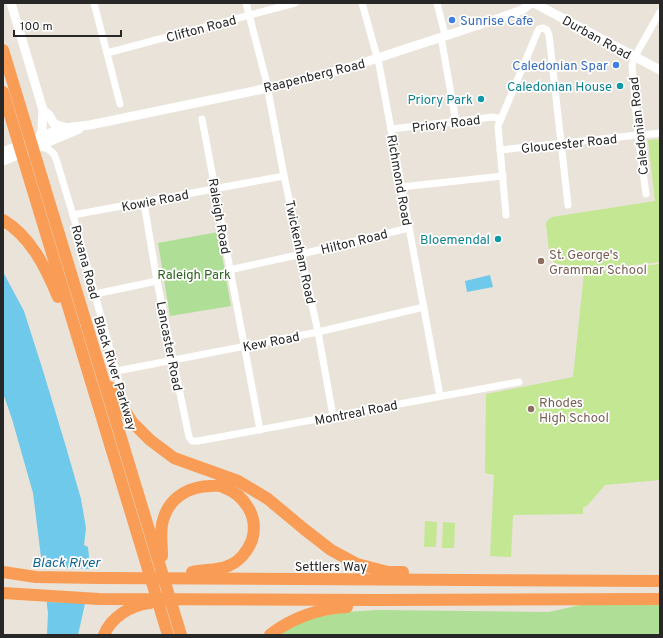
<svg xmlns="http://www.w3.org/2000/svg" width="663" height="638" font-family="Overpass,sans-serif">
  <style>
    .green { fill: #afdf96 }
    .pitch { fill: #c3e792 }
    .water { fill: #6ec9ea }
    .pier { fill: #eae3d9 }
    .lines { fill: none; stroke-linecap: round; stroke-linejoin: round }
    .minor { stroke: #fff; stroke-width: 7 }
    .secondary { stroke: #fff; stroke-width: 9 }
    .motorway { stroke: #f99c55; stroke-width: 12 }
    .shop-dot { fill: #3f7fe0; stroke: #fff; stroke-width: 1.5 }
    .culture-dot { fill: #0f9aa8; stroke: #fff; stroke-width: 1.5 }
    .education-dot { fill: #8d6e63; stroke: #fff; stroke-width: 1.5 }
    .labels { text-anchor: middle; stroke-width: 3.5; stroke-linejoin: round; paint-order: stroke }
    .shop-label { font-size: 13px; fill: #366cbe; stroke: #fff; text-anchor: start }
    .street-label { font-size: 13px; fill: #272727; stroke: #fff }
    .culture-label { font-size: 13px; fill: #0d838f; stroke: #fff; text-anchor: end }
    .education-label { font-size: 13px; fill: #785e54; stroke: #fff; text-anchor: start }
    .park-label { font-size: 13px; fill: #29611b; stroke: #fff }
    .water-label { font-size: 14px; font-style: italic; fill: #116592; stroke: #fff }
  </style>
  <rect width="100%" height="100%" fill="#eae3d9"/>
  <g class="green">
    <polygon points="218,232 231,306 170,316 158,243"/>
    <polygon points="607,599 660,604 660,635 278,635 283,631 313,618 345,612 379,610 549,612"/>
  </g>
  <g class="pitch">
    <polygon points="660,139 660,262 583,271 567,269 564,265 557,264 550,259 546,225 547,221 552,217 655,201 648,140"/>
    <polygon points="660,264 660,480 605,485 587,506 583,507 583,514 513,515 511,557 490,556 494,475 485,473 486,394 573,377 584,273"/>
    <polygon points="425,521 437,522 436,547 424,547"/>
    <polygon points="443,522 455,523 454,548 442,548"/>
  </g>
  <g class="water">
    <path d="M3,272L24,311L44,374L66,447L81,499L86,528L84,545L88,547C92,579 85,604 78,635H47L48,613L33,493L12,419L3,393Z"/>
    <polygon points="490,275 493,287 467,292 465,281"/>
  </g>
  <polygon class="pier" points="40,567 92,569 88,603 45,602"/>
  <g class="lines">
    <g class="minor">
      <polyline points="94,3 120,104"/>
      <polyline points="246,3 266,80 284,176 318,332 333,416"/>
      <polyline points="362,3 379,64 440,396"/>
      <polyline points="437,3 445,35"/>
      <polyline points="441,37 456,122"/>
      <polyline points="107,53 295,3"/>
      <polyline points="202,119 260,430"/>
      <polyline points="391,129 493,117 501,119"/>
      <polyline points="643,135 660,133"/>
      <polyline points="37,147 47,148 54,154 57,162 73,215 121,389"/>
      <polyline points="500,150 638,135"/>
      <polyline points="401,187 503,176"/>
      <polyline points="646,194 638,135 632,66 634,58 660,12"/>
      <polyline points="144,203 157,281 189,437 192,441 198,441 519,382"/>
      <polyline points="73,215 284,176"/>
      <polyline points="506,215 498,126 537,33 539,29 543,28 547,30 549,35 568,205"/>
      <polyline points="229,270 302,254 409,228"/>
      <polyline points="95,294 157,281"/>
      <polyline points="117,371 318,332 424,307"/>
    </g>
    <g class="secondary">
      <polyline points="11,3 43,110 42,130 39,140"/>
      <polyline points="534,3 660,70"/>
      <polyline points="43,110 49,115 54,124 64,127"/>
      <polyline points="3,152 55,131 65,128 90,125 268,88 344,69 500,18 522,10 531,3"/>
      <polyline points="3,161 79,129"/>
    </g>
    <g class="motorway">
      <polyline points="3,50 181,635"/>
      <polyline points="3,92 168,635"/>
      <path d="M3,220C31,237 46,268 58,297"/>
      <polyline points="110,387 132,422 150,440 174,458 238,481 268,499 304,529 331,550 357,564 388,572 403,572"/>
      <path d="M162,556C162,543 159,529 164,517C171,496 191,486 211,486C215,486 220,485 223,487C245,495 259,517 252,540C248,551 239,562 228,566C217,571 204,569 192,572"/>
      <polyline points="3,572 36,577 99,578 660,581"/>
      <polyline points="3,593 99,599 379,600 660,599"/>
      <path d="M104,635C111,617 131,605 150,603"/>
      <path d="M270,635C291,618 320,608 347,607"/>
    </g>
  </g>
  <g class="shop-dot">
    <circle cx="452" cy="20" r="4"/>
    <circle cx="616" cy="65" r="4"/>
  </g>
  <g class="culture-dot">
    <circle cx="620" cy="86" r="4"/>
    <circle cx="481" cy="99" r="4"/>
    <circle cx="498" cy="239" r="4"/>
  </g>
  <g class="education-dot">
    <circle cx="541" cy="261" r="4"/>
    <circle cx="531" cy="409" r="4"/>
  </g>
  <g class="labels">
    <g class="shop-label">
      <text x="460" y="25">Sunrise Cafe</text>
      <text x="608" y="70" text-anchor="end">Caledonian Spar</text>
    </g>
    <g class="street-label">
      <text transform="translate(201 28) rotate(-15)" y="5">Clifton Road</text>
      <text transform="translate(597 37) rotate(29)" y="5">Durban Road</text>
      <text transform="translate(314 75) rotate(-14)" y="5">Raapenberg Road</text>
      <text transform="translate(446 123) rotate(-7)" y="5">Priory Road</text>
      <text transform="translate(638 126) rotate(-96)" y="5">Caledonian Road</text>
      <text transform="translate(569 143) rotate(-6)" y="5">Gloucester Road</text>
      <text transform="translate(400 180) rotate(80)" y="5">Richmond Road</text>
      <text transform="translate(155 200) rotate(-11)" y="5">Kowie Road</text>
      <text transform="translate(220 216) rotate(80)" y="5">Raleigh Road</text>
      <text transform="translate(354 241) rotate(-14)" y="5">Hilton Road</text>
      <text transform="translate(301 252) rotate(78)" y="5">Twickenham Road</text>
      <text transform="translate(86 262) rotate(75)" y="5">Roxana Road</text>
      <text transform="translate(271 341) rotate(-11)" y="5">Kew Road</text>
      <text transform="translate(170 346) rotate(79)" y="5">Lancaster Road</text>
      <text transform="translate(116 373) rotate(73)" y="5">Black River Parkway</text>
      <text transform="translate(356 412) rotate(-11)" y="5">Montreal Road</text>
      <text x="331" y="571">Settlers Way</text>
    </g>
    <g class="culture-label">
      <text x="612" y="91">Caledonian House</text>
      <text x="473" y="104">Priory Park</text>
      <text x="490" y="244">Bloemendal</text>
    </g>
    <g class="education-label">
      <text x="549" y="259">St. George's<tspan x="549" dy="15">Grammar School</tspan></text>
      <text x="539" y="407">Rhodes<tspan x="539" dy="15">High School</tspan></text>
    </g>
    <g class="park-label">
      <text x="194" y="279">Raleigh Park</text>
    </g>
    <g class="water-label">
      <text x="66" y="567">Black River</text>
    </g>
  </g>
  <rect width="663" height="638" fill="none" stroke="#272727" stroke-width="8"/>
  <path d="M14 30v6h107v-6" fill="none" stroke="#272727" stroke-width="2"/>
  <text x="20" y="30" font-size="12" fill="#272727" stroke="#ffffff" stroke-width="3" paint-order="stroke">100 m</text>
</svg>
